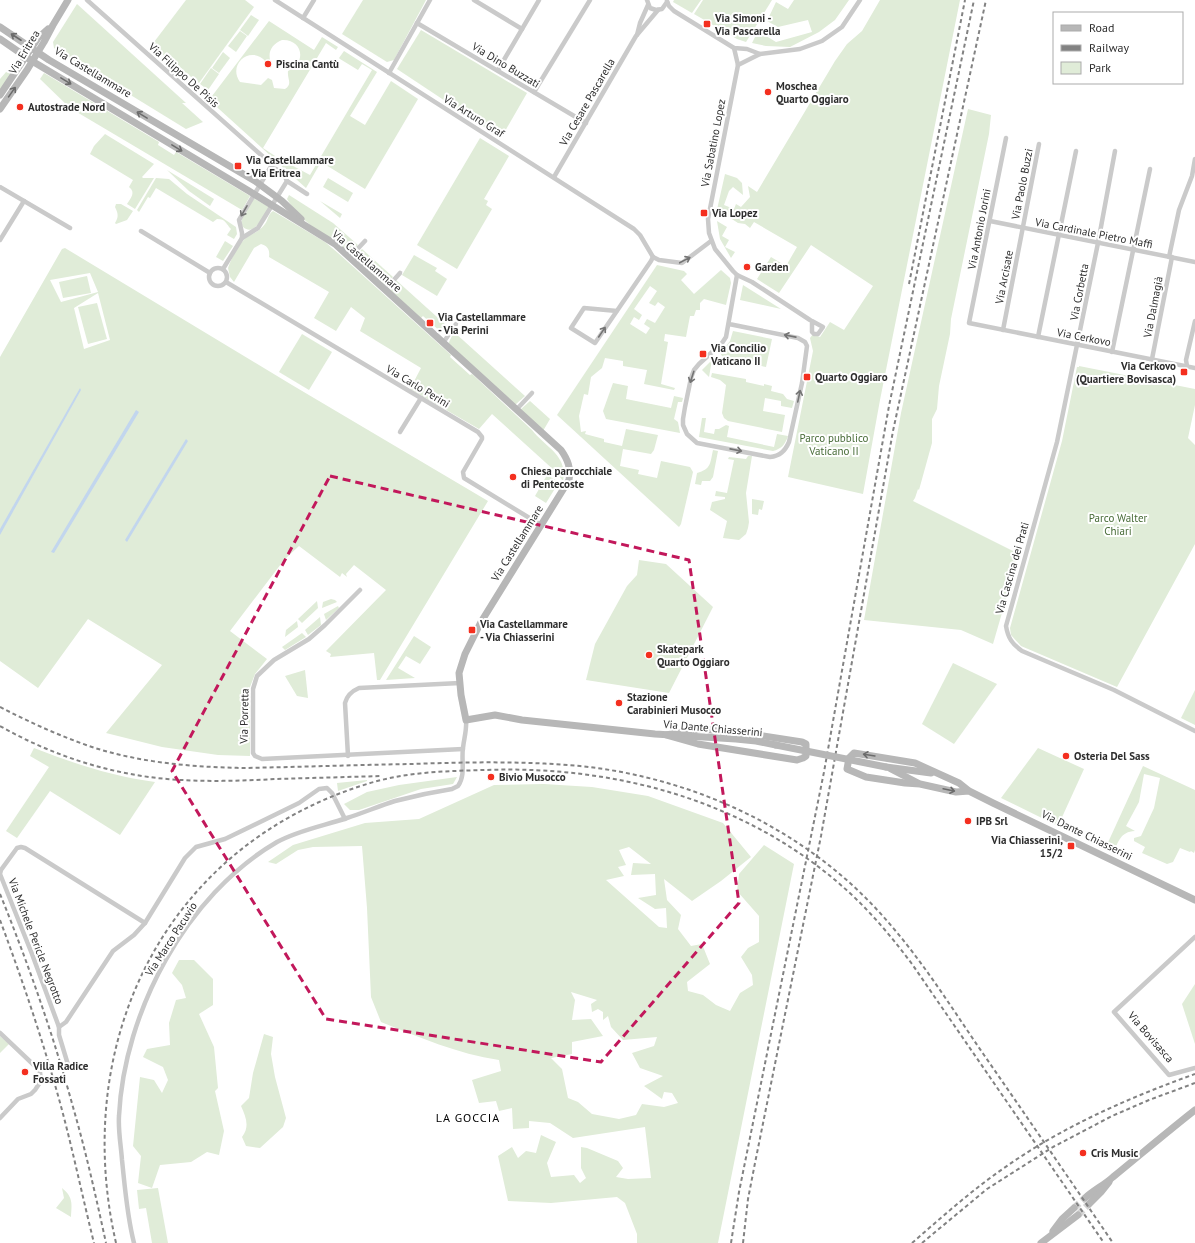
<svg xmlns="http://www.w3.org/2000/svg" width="1195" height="1243" font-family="'PT Sans',sans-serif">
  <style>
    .green { fill: #e0ecd8; fill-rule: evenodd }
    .water { fill: #c2d6ee }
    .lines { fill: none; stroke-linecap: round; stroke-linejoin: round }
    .secondary-tunnel { stroke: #d5d5d5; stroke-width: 7; stroke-dasharray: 7 3.5; stroke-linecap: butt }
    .street { stroke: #cacaca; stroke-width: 4.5 }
    .secondary { stroke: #b7b7b7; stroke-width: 7 }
    .rail { stroke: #828282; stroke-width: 2; stroke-dasharray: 4 3; stroke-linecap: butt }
    .secondary-bridge { stroke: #b7b7b7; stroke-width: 7 }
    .oneway { stroke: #6b6b6b }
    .oneway2 { stroke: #747474 }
    .marked { fill: none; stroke: #c2185b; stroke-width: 3; stroke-dasharray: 8 5; stroke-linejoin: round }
    .poi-dot { fill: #f42f1f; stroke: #fff; stroke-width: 1.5 }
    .labels { text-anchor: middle; stroke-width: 4; stroke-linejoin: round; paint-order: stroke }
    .poi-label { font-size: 11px; font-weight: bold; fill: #2d2d2d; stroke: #fff; text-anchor: start }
    .street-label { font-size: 11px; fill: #2d2d2d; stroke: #fff }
    .park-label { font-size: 11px; fill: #476b37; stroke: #fff }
    .neighbourhood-label { font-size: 12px; letter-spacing: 1px; fill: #000; stroke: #fff }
  </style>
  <rect width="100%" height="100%" fill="#fff"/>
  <g class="green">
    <polygon points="186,0 245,0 254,7 199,83 151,46"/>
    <polygon points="363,0 426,0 394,60 387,62 342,34"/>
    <polygon points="674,0 701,0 692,13 673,2"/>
    <polygon points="703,0 772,0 746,42 737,39 694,14"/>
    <polygon points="794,0 849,0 835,20 819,32 790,47 766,46 752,43 758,31 776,42 812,32 808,20 778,27 767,21 776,2 788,9"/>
    <polygon points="880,0 960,0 880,400 863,494 788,477 813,351 810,338 813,334 820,337 830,322 844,330 873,286 811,245 779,293 757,279 771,257 786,266 797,247 754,222 750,228 745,224 738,223 724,214 720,216 716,214 725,174 737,178 742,183 743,195 733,187 729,191 724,205 734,209 736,204 741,207 750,197 748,186 757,192 835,61 847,44 862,31"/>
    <polygon points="77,4 186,103 182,103 203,122 186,129 54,48 53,42"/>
    <polygon points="251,15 259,20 248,36 240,30"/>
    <path d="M269,21L314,50L322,37L338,47L336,50L326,43L263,148L275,156L273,158L209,100ZM282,40C303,39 307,63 288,71C287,79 293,84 285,89L274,88L272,80L268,78L261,85L240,82C227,64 251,44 266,62L270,60C268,50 273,44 282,40Z"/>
    <polygon points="421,30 527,93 501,138 397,69"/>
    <polygon points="240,31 247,36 236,52 228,46"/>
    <polygon points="344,51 377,72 350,116 365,125 391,81 418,99 365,189 321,162 306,188 277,162 280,159 310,175 372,70 362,64 358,70 340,59 339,58"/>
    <polygon points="223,52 230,58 219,73 212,68"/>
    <polygon points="211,68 219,74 208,90 200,84"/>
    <polygon points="13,71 0,91 0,79 6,72"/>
    <polygon points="44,73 159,142 158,145 174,155 176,152 250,196 242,210 70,108 40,79"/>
    <polygon points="968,109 991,115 989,134 951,319 950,334 939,386 937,409 932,419 932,443 919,490 918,489 915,498 913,501 1019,554 993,644 961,630 864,620 901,413"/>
    <path d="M105,134L154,164L142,177L143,178H154L135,209L127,204C131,198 136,192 129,187L133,180L90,154L94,146Z"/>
    <polygon points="480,138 509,156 484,199 488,201 486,205 492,209 457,269 417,245"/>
    <polygon points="167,170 214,199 210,206 189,191"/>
    <path d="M156,178L169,179L187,194L236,227L237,234L234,239L227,235L231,229C226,224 226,219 217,219L213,222L156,188L150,198L148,197L139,212L137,210Z"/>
    <polygon points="328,178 353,193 348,202 323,187"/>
    <path d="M289,195L333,223L358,245L351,253H348C327,237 301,222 287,199Z"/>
    <path d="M253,198L269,207C263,216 255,237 243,227L241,223L243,216L246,213Z"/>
    <polygon points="320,201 342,214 340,218"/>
    <path d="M116,204H121L133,211L127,220L116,224L115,223C119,217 118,213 115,207Z"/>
    <path d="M273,211L325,242L338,253L451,355L450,357L470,375L472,374L532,430C546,448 568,455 563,481L556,472L492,414L479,429L410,389L421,368L360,331L365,318L351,307L336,331L314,318L329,292L269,257C270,250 268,246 261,244L254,248L234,282L230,277L228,268C231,259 239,243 247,237C254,233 260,231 265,224C268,220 268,214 273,211Z"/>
    <polygon points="717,221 727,227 722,236 729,240 725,247 735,252 731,258 720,239"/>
    <polygon points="225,241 233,246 223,261 216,257"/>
    <path d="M65,248L292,385L488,501L380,680H377L374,653L330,657L331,654L326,651L386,590L354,565L346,574L347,577L342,573L340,577L299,546L284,560L230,631L267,659L255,674L250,687V756L218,755L162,747L106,733L162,665L88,619L38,688L0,661V357L62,249ZM90,273L98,292L61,302L50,280ZM98,293L110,340L84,349L74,308Z"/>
    <polygon points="362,249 393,277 384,286 354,258"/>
    <polygon points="414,255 437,268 435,271 447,279 437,296 402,275"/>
    <path d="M657,265L684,271L687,274L681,280L694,294L721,270L730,278L731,283L726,305L704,299L700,303V310H696L694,316H690L686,337L665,334L664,341L668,342L661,384L675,388L674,390L644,384L647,370L623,366V361L605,358L602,368L591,377L588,395L584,394L579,416L581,432L586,431L585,434L604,439V442L622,446L626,429L658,435L654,450L651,454L623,449L620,466L639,470L638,474L657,478L661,461L690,467L693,472L681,524L679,527L557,415ZM650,286L657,291L649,303L655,306L658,302L665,307L655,323L647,319L644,324L650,328L646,334L630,324L634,317L639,320L642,315L634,309Z"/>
    <polygon points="87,276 91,293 63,298 59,282"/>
    <polygon points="396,280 447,326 442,333 423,316 420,319 388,289"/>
    <polygon points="743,285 781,309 740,300"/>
    <polygon points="97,303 107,339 88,344 78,307"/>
    <polygon points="733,331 772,339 766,367 724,359 720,353 730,341"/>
    <polygon points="454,332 525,396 515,405 448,344"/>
    <polygon points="302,334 332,352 309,390 279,372"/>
    <polygon points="712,360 709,377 702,370"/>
    <polygon points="1079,366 1195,389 1195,405 1188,438 1195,445 1195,544 1117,687 1021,646 1011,635 1010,628 1062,441 1077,367 1079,367"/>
    <polygon points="712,373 746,379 746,382 764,386 764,384 772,386 771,391 783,394 787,399 794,401 792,408 781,406 781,401 765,398 763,411 785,415 782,432 728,421 724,418 722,413 726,385 720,380 711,377"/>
    <polygon points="613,383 628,386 626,399 671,408 674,396 683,398 682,402 678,402 674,419 678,422 680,433 606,419 603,411"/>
    <polygon points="530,401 550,419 543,431 520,410"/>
    <path d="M702,418H706L704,432L714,434L715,429H719L726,425L729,426L727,437L774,447L777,434L788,436C785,445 781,449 773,451L699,437Z"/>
    <path d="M713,450L718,451L713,477L710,481H702L701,485L695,484L697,473C711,469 710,464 713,450Z"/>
    <polygon points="748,456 752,456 746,493 749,522 748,528 746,534 739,540 723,538 727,521 710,510 712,502 725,499 725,497 715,496 716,491 727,493 734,460 728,459 729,457 746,459"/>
    <polygon points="547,475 559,482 546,503 535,496"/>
    <polygon points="752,499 764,501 762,510 759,509 758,515 752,514"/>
    <polygon points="639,560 666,564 713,607 669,693 586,680 595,644 627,586 637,575"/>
    <polygon points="331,599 335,600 337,602 322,608 323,602"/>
    <polygon points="317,601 318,608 302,623 298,619"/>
    <polygon points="338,606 339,608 326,620 324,614"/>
    <polygon points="320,617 321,625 308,635 305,630"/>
    <polygon points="297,621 298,627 285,637 286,630"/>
    <polygon points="302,633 306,637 285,650 282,647"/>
    <polygon points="414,636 431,647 420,664 406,656 398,668 415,678 386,680"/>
    <polygon points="953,663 997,684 954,744 922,724"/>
    <polygon points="305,670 308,698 297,696 285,676"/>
    <polygon points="1195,690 1195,725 1181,718"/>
    <path d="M34,748C75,764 111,776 155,782L120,835L50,791L17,838L6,831L49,767L30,756Z"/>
    <polygon points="1038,748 1084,769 1058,826 1001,798"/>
    <path d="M1143,766L1195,790V850L1194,853L1191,851L1190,852L1180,848L1173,862L1167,864L1142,853L1145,847L1134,841V838L1141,836L1154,808L1160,778L1144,774L1139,802L1126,826L1135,831C1120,832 1119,841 1113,853L1105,849Z"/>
    <polygon points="457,777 453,784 421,789 359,810 350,810 344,804 367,792 399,785"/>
    <polygon points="367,780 367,781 338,791 337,783"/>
    <path d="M544,784L592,787L648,796L723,823L751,857L721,881L692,901L664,879L667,900L681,915L678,929L691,946L702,944L710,964L687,982L688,991L703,995L716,1005L730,1011L740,993L753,985L752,975L741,957L748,948L759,942V916L737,891L739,874L764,845L794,864L718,1243H637V1234L625,1203L617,1197L551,1203L508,1201L498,1156L512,1147L518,1158L526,1151L536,1153L541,1135L556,1142L547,1163L551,1177L574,1175L580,1183L586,1178L581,1168V1147L587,1148L618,1161L623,1168L616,1177L628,1179L651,1178L645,1127L573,1138L550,1123L529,1121V1128L513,1129L512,1108L499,1111L496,1101L479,1103L472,1080L501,1071L499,1060C458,1054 419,1037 381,1022L371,997L367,908L362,846L313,847L298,850L276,864L268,862L293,845L365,823L419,819L494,785ZM629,847L651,864L633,863L631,875L655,874L656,895L638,898L655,909L666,908L667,928L659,927L606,880L624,876L618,867L626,865L619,850ZM571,992L597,1000L591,1004L592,1012L598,1009L603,1012V1020L608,1016L611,1027L623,1040L657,1037L654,1046L632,1053L640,1068L663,1076L644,1086L662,1099L664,1092L672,1093L678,1103L664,1107L642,1104L636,1115L619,1119L592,1114L578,1102L568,1098L562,1069L551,1058L572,1054V1042L603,1036L591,1019L572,1020L575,1000Z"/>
    <polygon points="179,960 194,960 213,979 213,1005 199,1014 214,1047 218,1088 215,1091 224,1131 219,1155 207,1152 191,1162 160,1165 152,1188 138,1183 141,1156 133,1146 140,1077 154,1080 162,1093 168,1080 163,1067 143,1057 147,1049 170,1045 169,1023 176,1000 186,998 182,985 172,973"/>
    <polygon points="1195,984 1195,1044 1182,1004"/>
    <path d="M264,1034L273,1037L271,1054L275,1077L286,1118L283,1127L260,1148L246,1146L242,1137C250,1127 246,1117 241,1106L249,1098L253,1073Z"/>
    <polygon points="0,1036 9,1044 0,1053"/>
    <path d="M62,1188C73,1197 72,1203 71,1217L56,1208L64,1198Z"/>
    <polygon points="158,1188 168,1243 152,1243 146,1208 139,1209 137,1190"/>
  </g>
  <g class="water">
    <polygon points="80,388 81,390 0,535 0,529"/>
    <polygon points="136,410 139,412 54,553 51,552"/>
    <polygon points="186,439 188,441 127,542 125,540"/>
  </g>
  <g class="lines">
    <g class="secondary-tunnel">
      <polyline points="1074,1208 1085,1198"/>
      <polyline points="1078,1215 1089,1204"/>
    </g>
    <g class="street">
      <polyline points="87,0 269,162"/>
      <polyline points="275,0 634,229 640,235 653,257"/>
      <polyline points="474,0 522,29"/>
      <polyline points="647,0 650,8 656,10 662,9 667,2"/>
      <polyline points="667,1 669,6 674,11 734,48 747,49 760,54"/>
      <polyline points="303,18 314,0"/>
      <polyline points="417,23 586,123"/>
      <polyline points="637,35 640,23 648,5"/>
      <polyline points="734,48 738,65 708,219 709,233 715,249 733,271 737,275 752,282 810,320"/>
      <polyline points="738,65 760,54 800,49 822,41 842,27 860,0"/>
      <polyline points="498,70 539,0"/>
      <polyline points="389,73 430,0"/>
      <polyline points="534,92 590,0"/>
      <polyline points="1006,138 969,323 1195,368"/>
      <path d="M1115,151L1098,243L1057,442L1006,626C1008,638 1012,644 1022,651L1114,690L1195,731"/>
      <polyline points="554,177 636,36 658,10"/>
      <polyline points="0,187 70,228"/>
      <polyline points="990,221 1195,262"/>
      <polyline points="141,231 210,273"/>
      <path d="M242,238V233L239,220L270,168C278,168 285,174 287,181L307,194"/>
      <polyline points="0,240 24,201"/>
      <polyline points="350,257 365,241"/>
      <polyline points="653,257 659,260 682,263 711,241"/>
      <polyline points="1169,257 1179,210 1192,176 1195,159"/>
      <circle cx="218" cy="277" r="9"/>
      <polyline points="223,269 242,238 258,228 287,181"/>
      <polyline points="226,282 478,432 482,437 482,439 463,472 464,478 541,525"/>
      <polyline points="385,290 400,273"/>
      <polyline points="617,311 584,308 571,328 595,343 651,261 653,257"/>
      <polygon points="812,321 823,327 818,334 814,334 812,332"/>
      <path d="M729,324L798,338L805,342L807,346L802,383L789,442C785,451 780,456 770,457L697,443L687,434L683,425V419L685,407L691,378L694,370L699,364L722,343L726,337L737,275"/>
      <polyline points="1003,330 1039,144"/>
      <polyline points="1038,337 1076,151"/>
      <polyline points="443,343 456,324"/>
      <polyline points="1112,352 1150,169"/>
      <polyline points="1152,359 1172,257"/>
      <polyline points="1187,366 1186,360 1195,321"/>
      <polyline points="516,410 532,393"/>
      <polyline points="400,432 421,398"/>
      <polyline points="360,590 325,625 309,639 274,660 257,676 253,689 253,753 255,756 262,759 463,749"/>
      <path d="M348,756L345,703C347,695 352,691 359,688L460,683"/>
      <polyline points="1195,937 1114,1012 1169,1075 1195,1068"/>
      <polyline points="59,1027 66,1022 113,951 134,935 145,923 185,858 196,847 225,839 299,803 319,789 327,788 332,793 345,819"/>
      <polyline points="0,1033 38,1069 40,1072 41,1081 35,1090 31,1094 18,1099 0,1118"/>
      <polyline points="69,1068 59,1035 59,1027 32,954 0,874 1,870 17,848 21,847 25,848 145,923"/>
      <path d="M134,1243C127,1216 125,1188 122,1160C121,1146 118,1130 119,1116C124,1012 186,895 277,842C299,830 323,826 347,818C363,813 379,806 395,801C414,796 433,792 452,789L458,786C466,775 461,760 463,748C464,738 467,730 466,720"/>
    </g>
    <g class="secondary">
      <polyline points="0,27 49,60 255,181 282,201 301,219"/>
      <path d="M0,39L32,61L249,191L335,244L561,450C568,460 571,468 569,480L481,622L465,654L459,673L461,695L466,720L495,715L522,720L655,734L736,739L756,741L776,745"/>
      <polyline points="0,95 38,38 48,29"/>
      <polyline points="0,109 27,70 44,42 53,25 68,0"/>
      <polygon points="700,729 744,733 802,742 806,744 806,756 803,758 797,760 698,744 666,735"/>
      <polyline points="886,767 931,773"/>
      <polyline points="891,769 918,783"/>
      <polyline points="969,791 956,792 920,784 905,783 866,777 847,769 849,758 854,753 915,763 959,783 969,791 993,803 1195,900"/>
      <path d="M1085,1198C1094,1190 1104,1185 1113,1177C1140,1155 1167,1132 1195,1110"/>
      <polyline points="1089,1204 1101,1192 1109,1182"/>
      <polyline points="1053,1231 1062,1219 1074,1208"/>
      <polyline points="1041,1243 1078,1215"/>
    </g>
    <g class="rail">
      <polyline points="909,284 965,0"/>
      <path d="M0,707C31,723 62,737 95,748C143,763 193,767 243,768C299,767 355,765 411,764C468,762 524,761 580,766C697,778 811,832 888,922C924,963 953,1010 984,1055C1027,1117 1070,1180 1113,1243"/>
      <path d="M0,726C51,755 109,774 167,779C203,782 240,781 276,779C311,778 347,777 382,776"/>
      <path d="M0,894C28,963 53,1034 73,1107C86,1152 96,1197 106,1243"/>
      <path d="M0,920C22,979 42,1038 59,1099C72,1146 82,1195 94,1243"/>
      <path d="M116,1243C70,1042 165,846 367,784C405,772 446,771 485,770C620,765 754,803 853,896C875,917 894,940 912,964L1104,1243"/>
      <polyline points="731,1243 739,1192 824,772 889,406 974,0"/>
      <polyline points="743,1243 748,1199 755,1163 821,836 893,431 986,0"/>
      <path d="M912,1243C942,1217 972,1190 1004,1168C1062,1127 1128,1098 1195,1074"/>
      <polyline points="922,1243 987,1189 1053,1147 1112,1116 1149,1100 1195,1083"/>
    </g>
    <polyline class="secondary-bridge" points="776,745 886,767"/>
  </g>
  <defs><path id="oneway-shaft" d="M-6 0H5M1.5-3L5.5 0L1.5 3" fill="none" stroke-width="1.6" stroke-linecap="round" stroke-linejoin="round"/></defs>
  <g class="oneway">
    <use href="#oneway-shaft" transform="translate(16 37) rotate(-147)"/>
    <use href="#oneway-shaft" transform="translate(66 81) rotate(31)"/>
    <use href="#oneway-shaft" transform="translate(12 92) rotate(-55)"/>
    <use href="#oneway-shaft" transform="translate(142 115) rotate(-149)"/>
    <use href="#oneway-shaft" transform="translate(177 148) rotate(31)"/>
    <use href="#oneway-shaft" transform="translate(869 755) rotate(-171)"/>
    <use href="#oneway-shaft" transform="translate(949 790) rotate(12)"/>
  </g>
  <g class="oneway2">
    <use href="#oneway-shaft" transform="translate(244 211) rotate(120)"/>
    <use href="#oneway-shaft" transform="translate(685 260) rotate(-28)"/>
    <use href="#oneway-shaft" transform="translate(602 332) rotate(-56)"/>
    <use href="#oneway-shaft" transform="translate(790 336) rotate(-169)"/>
    <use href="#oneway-shaft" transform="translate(692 377) rotate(108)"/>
    <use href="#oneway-shaft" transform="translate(799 396) rotate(-78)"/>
    <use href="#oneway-shaft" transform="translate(736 450) rotate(11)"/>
  </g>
  <path class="marked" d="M330,476L689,560L739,903L601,1062L326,1019L172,771Z"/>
  <g class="poi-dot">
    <rect x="703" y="20" width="8" height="8" rx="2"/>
    <circle cx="268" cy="64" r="4"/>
    <circle cx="768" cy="92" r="4"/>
    <circle cx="20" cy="107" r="4"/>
    <rect x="234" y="162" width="8" height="8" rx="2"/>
    <rect x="700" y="209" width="8" height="8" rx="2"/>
    <circle cx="747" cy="267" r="4"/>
    <rect x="426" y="319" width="8" height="8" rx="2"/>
    <rect x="699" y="350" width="8" height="8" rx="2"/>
    <rect x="1180" y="368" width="8" height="8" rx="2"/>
    <rect x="803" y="373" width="8" height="8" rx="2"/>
    <circle cx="513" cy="477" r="4"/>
    <rect x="468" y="626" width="8" height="8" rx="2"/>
    <circle cx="649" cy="655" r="4"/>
    <circle cx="619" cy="703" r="4"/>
    <circle cx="1066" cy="756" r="4"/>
    <circle cx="491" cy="777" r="4"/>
    <circle cx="968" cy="821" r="4"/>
    <rect x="1067" y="842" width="8" height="8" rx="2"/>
    <circle cx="25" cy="1072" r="4"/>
    <circle cx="1083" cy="1153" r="4"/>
  </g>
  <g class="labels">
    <g class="poi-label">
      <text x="715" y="22">Via Simoni -<tspan x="715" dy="13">Via Pascarella</tspan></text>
      <text x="276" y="68">Piscina Cantù</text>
      <text x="776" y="90">Moschea<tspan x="776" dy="13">Quarto Oggiaro</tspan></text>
      <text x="28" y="111">Autostrade Nord</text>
      <text x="246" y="164">Via Castellammare<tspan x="246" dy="13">- Via Eritrea</tspan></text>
      <text x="712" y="217">Via Lopez</text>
      <text x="755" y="271">Garden</text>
      <text x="438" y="321">Via Castellammare<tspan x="438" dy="13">- Via Perini</tspan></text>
      <text x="711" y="352">Via Concilio<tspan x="711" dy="13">Vaticano II</tspan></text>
      <text x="1176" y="370" text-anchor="end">Via Cerkovo<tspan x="1176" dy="13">(Quartiere Bovisasca)</tspan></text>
      <text x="815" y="381">Quarto Oggiaro</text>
      <text x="521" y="475">Chiesa parrocchiale<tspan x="521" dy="13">di Pentecoste</tspan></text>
      <text x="480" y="628">Via Castellammare<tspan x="480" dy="13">- Via Chiasserini</tspan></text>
      <text x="657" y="653">Skatepark<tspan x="657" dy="13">Quarto Oggiaro</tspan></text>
      <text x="627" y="701">Stazione<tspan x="627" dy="13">Carabinieri Musocco</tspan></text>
      <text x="1074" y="760">Osteria Del Sass</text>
      <text x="499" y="781">Bivio Musocco</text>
      <text x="976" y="825">IPB Srl</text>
      <text x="1063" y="844" text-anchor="end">Via Chiasserini,<tspan x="1063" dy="13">15/2</tspan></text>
      <text x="33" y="1070">Villa Radice<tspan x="33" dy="13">Fossati</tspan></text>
      <text x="1091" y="1157">Cris Music</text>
    </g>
    <g class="street-label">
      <text transform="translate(24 52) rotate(-59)" y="4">Via Eritrea</text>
      <text transform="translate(506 65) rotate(31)" y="4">Via Dino Buzzati</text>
      <text transform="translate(93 72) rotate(31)" y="4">Via Castellammare</text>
      <text transform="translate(184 75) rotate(42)" y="4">Via Filippo De Pisis</text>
      <text transform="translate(587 102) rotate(-60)" y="4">Via Cesare Pascarella</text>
      <text transform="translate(474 116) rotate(32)" y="4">Via Arturo Graf</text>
      <text transform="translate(713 143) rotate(-79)" y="4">Via Sabatino Lopez</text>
      <text transform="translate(1022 184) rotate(-79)" y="4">Via Paolo Buzzi</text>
      <text transform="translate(979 229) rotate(-79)" y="4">Via Antonio Jorini</text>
      <text transform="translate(1094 233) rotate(11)" y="4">Via Cardinale Pietro Maffi</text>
      <text transform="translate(367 261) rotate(41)" y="4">Via Castellammare</text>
      <text transform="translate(1004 277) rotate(-79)" y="4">Via Arcisate</text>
      <text transform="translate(1079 292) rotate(-79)" y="4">Via Corbetta</text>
      <text transform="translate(1153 307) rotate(-79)" y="4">Via Dalmagià</text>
      <text transform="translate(1084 337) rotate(11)" y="4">Via Cerkovo</text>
      <text transform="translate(418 386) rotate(31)" y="4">Via Carlo Perini</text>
      <text transform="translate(517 543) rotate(-58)" y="4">Via Castellammare</text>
      <text transform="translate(1012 568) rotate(-74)" y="4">Via Cascina dei Prati</text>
      <text transform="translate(244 716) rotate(-89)" y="4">Via Porretta</text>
      <text transform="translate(713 728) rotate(5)" y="4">Via Dante Chiasserini</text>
      <text transform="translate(1087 835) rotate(26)" y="4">Via Dante Chiasserini</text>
      <text transform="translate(171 939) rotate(-57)" y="4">Via Marco Pacuvio</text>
      <text transform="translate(36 941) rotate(69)" y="4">Via Michele Pericle Negrotto</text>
      <text transform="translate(1151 1037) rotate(49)" y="4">Via Bovisasca</text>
    </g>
    <g class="park-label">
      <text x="834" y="442">Parco pubblico<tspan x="834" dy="13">Vaticano II</tspan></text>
      <text x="1118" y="522">Parco Walter<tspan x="1118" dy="13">Chiari</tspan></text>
    </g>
    <g class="neighbourhood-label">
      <text x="468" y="1122">LA GOCCIA</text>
    </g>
  </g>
  <rect x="1053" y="12" width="130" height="72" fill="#ffffff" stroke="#ababab"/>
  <rect x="1061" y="25" width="20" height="6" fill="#b7b7b7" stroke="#ababab"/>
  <text x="1089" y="32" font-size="12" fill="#2d2d2d">Road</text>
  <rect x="1061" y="45" width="20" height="6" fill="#828282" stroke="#ababab"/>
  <text x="1089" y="52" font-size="12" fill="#2d2d2d">Railway</text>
  <rect x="1061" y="62" width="20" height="12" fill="#e0ecd8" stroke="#ababab"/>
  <text x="1089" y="72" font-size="12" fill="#2d2d2d">Park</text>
</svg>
